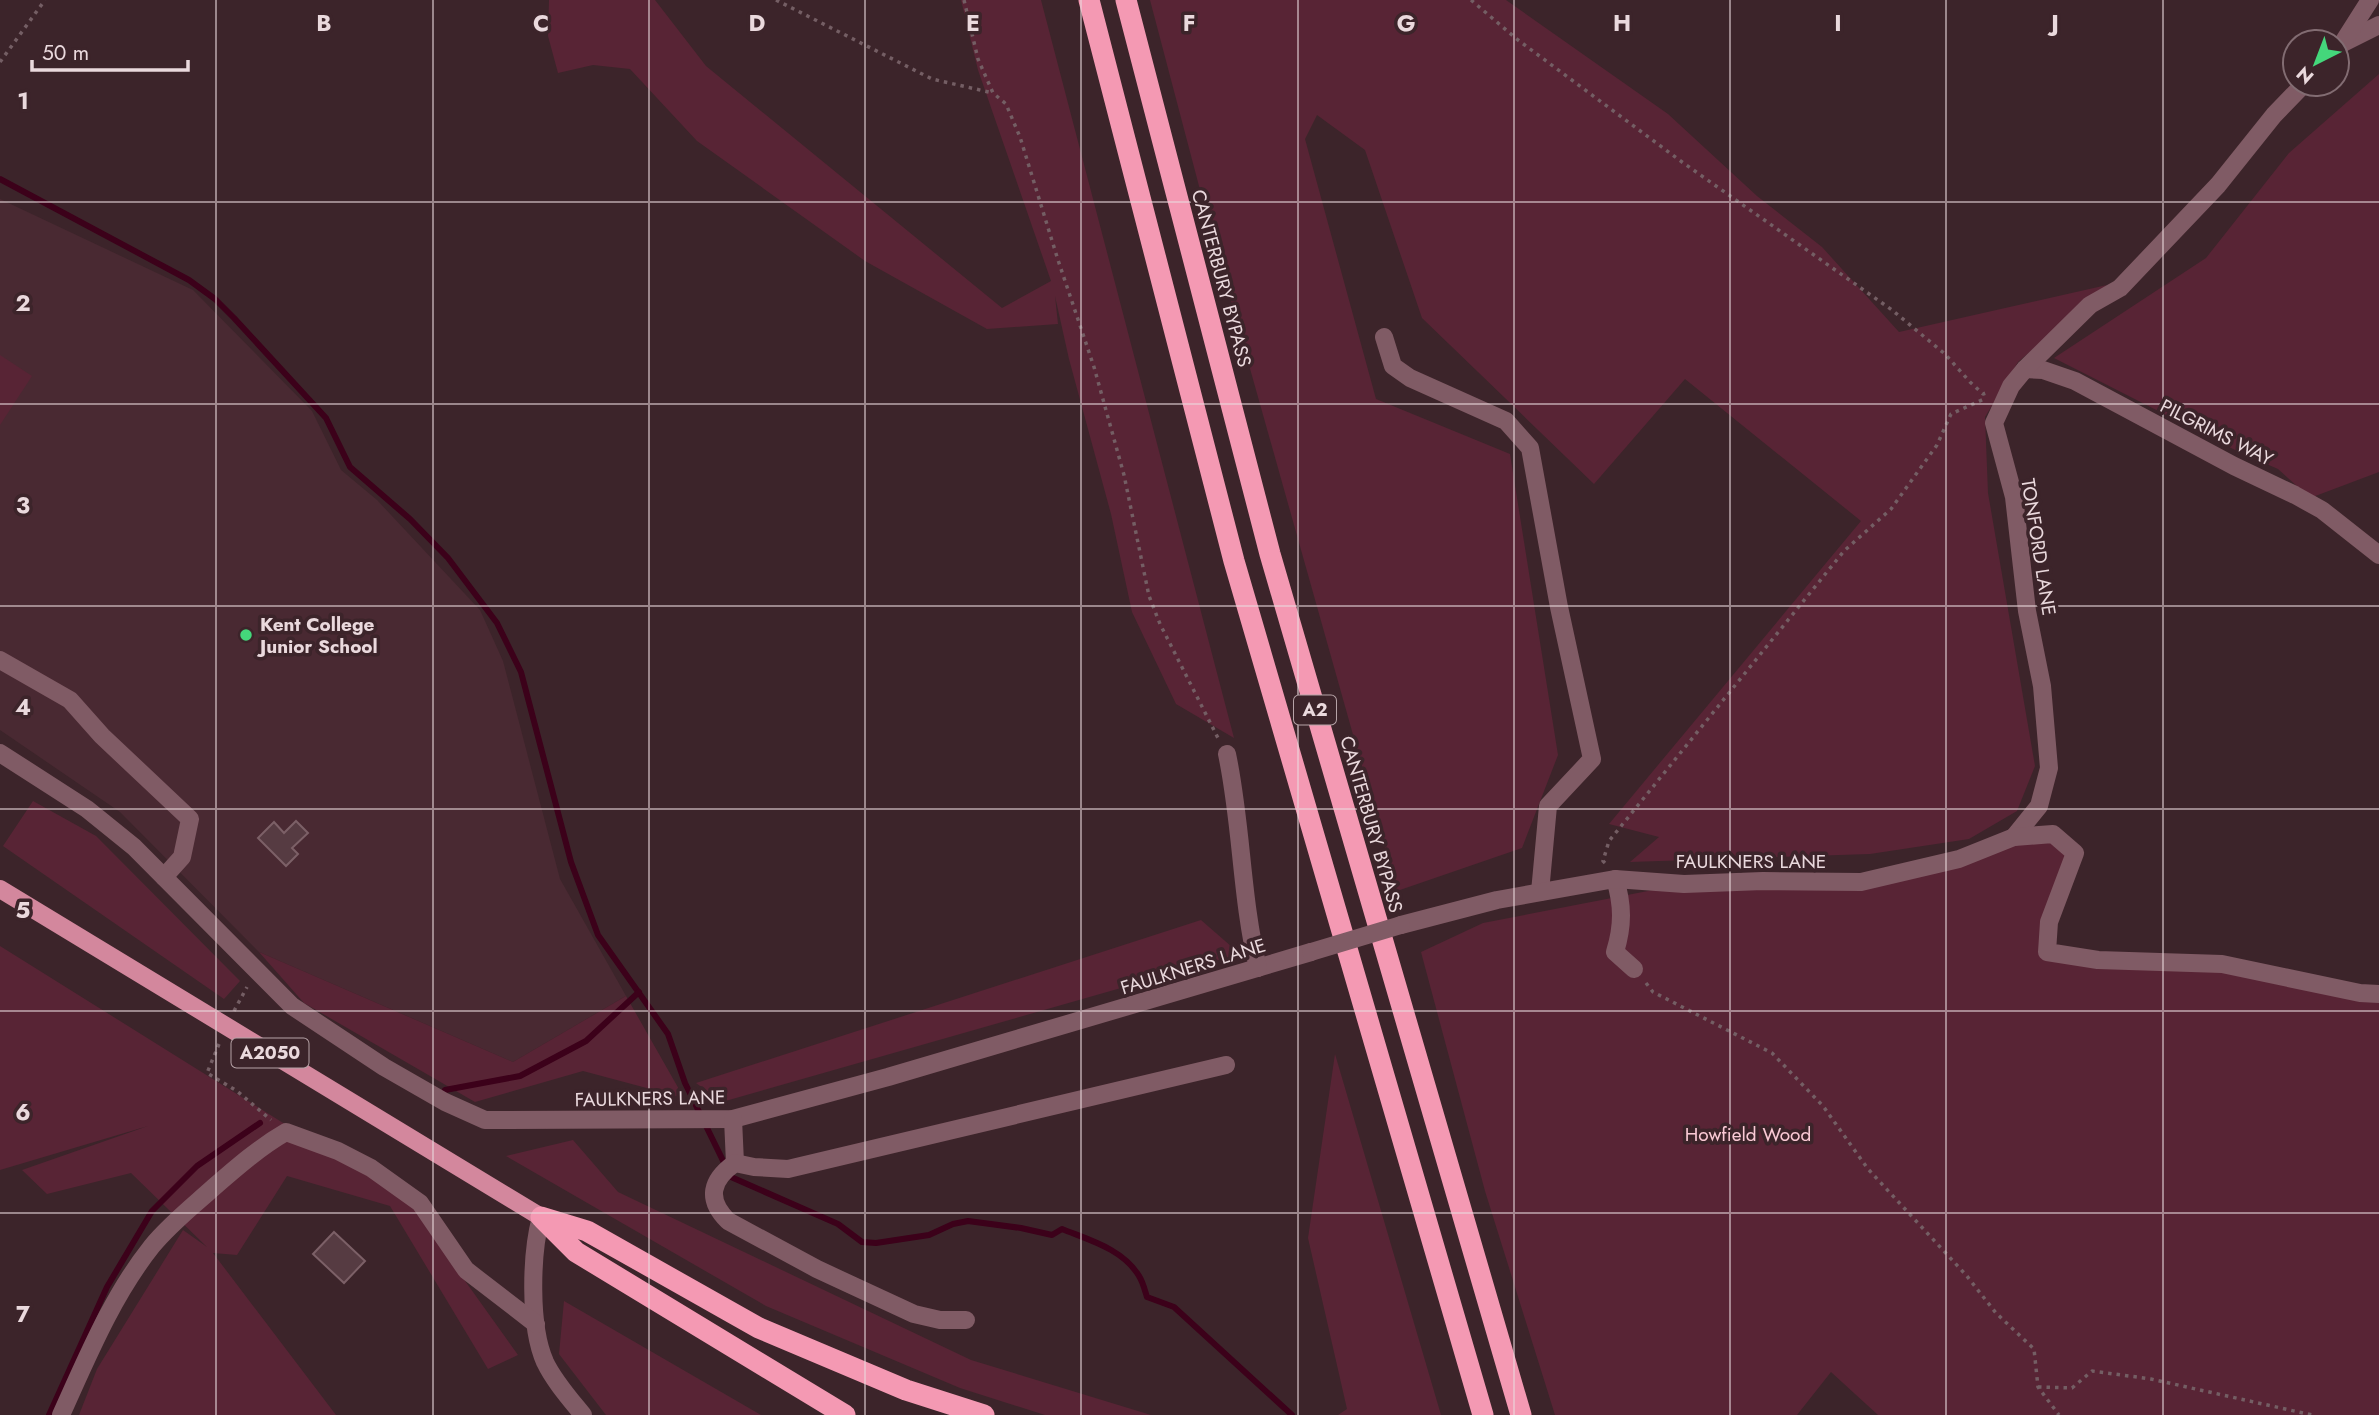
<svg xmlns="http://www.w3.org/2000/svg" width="2379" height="1415" font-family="Jost,sans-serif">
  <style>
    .built { fill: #492932 }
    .green { fill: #582435 }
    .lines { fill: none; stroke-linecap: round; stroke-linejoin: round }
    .stream { stroke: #3c011a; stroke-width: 6 }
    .building { fill: #563b42; stroke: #7c6067; stroke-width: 2 }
    .path { stroke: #745e64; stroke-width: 3.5; stroke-dasharray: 3.5 5; stroke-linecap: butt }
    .minor { stroke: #805b65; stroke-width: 18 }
    .major { stroke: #d3879d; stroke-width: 18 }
    .highway { stroke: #f499b3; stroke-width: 21 }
    .minor-bridge { stroke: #805b65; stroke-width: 18 }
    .grid { fill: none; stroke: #ead9dd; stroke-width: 2; stroke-opacity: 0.55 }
    .poi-dot { fill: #44d77b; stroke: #3c242a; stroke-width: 2.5 }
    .labels { text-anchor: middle; stroke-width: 7; stroke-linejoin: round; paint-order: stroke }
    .shield { fill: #3c242a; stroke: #b6a3a7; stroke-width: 2 }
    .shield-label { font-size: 18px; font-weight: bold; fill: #ead9dd }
    .street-label { font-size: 19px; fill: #ead9dd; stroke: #3c242a }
    .poi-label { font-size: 19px; font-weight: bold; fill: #ead9dd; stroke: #3c242a; text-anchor: start }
    .park-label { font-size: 19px; fill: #fac9d5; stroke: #3c242a }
    .grid-label { font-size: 23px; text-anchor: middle; font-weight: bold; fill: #ead9dd; stroke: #3c242a; stroke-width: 7; stroke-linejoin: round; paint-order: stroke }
  </style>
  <rect width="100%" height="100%" fill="#3c242a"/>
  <polygon class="built" points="0,199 193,290 312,411 341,470 377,500 480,610 503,661 560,879 626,996 513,1062 259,952 120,812 0,730"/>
  <g class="green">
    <polygon points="549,0 655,0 706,66 1002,308 1051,281 978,70 961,0 1041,0 1234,738 1176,704 1132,612 1111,514 1069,359 1055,296 1058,324 987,329 865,261 697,141 630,69 593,65 558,73 548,36"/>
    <polygon points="1150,0 1506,0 1668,114 1757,196 1822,247 1899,332 2107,285 2018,362 1985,417 1988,493 2035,766 2017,811 1969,839 1870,854 1630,862 1659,837 1609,824 1861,521 1685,379 1594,484 1422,318 1365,150 1317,115 1305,139 1376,399 1510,454 1558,755 1522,848 1397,891 1204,205"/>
    <polygon points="2379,74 2379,472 2310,498 2278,469 2241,453 2054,358 2206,258 2289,153"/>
    <polygon points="0,355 32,376 0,425"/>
    <polygon points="33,801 96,836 240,981 224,999 3,846"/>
    <polygon points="2053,834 2075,853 2047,952 2222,964 2379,994 2379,1415 1878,1415 1831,1372 1797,1415 1555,1415 1485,1191 1421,952 1483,923 1684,884 1861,882"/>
    <polygon points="1201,920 1240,954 722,1102 696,1083"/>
    <polygon points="0,946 408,1201 518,1355 488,1369 390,1206 287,1176 237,1255 213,1253 336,1415 79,1415 97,1369 183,1230 207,1247 131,1173 47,1194 22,1170 148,1126 0,1170"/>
    <polygon points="259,952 513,1062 626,996 684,1098 583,1071 475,1102 304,1003"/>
    <polygon points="1335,1054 1441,1415 1338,1415 1347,1409 1308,1238"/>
    <polygon points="573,1140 618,1192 971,1360 1151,1415 1045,1415 960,1388 766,1306 506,1156"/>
    <polygon points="564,1301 761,1415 606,1415 559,1354"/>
  </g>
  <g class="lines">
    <g class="stream">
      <path d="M0,179L189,280L215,299L234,318L326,418L350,467L410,519L448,558L497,623L521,672L571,862L598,935L668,1034L685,1083L731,1177L838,1224L862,1242L876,1243L929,1235L953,1224L968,1221L1021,1228L1052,1235L1062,1229C1089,1240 1123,1249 1139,1276C1143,1282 1145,1291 1147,1297L1174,1307L1292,1415"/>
      <polyline points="445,1090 520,1076 586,1041 639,992"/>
      <polyline points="49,1415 107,1287 152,1211 197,1166 260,1123"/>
    </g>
  </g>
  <g class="building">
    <polygon points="296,821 308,833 292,848 298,854 286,866 258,838 274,822 284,833"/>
    <polygon points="334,1232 365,1261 344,1283 313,1254"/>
  </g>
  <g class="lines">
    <g class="path">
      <polyline points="776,0 932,79 993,93"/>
      <polyline points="964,0 978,59 993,93 1006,104 1020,137 1058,260 1094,367 1124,475 1149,596 1160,624 1219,740"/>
      <polyline points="1471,0 1518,40 1682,162 1892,310 1945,354 1970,382 1983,394 1989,392"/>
      <polyline points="0,62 45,0"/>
      <polyline points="1605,863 1603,861 1609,841 1844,551 1891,509 1937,445 1951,414 1984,399"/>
      <polyline points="1646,983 1653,992 1772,1053 1823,1106 1868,1169 1966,1275 1996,1313 2034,1349 2038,1387 2059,1415"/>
      <polyline points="234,1011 247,987"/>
      <polyline points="219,1044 207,1073 237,1091 271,1120"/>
      <polyline points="2038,1387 2072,1388 2092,1371 2151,1379 2312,1415"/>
    </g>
    <g class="minor">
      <polyline points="2345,42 2379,25"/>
      <polyline points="2342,44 2370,0"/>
      <polyline points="1384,337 1393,366 1410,378 1506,421 1530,448 1559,607 1592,759 1548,806 1540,892"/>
      <polyline points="2025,369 2043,370 2075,381 2234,466 2295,495 2322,510 2379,555"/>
      <polyline points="0,660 70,700 102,736 190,819 182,857 164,877"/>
      <polyline points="0,753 87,809 134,847 292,1006 384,1067 445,1102 485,1120 733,1119 888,1077 1311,952"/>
      <path d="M1227,754C1242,825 1241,898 1258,968"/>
      <polyline points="2014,837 2039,806 2049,768 2042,686 2027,611 2014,497 1994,423 2011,386 2025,369 2090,305 2120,288 2218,185 2274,115 2304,84"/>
      <path d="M1615,879C1623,905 1623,926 1615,952L1634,969"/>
      <polyline points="1401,925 1497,900 1615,879 1684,884 1763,881 1861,882 1959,859 2014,837 2053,834 2075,853 2049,922 2047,952 2098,960 2222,964 2360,993 2379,994"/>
      <polyline points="733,1119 735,1163"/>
      <path d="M541,1217C531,1254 529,1326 545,1362C554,1381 570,1399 583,1415"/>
      <path d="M966,1320H940L914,1314L817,1269L728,1221C706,1199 711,1180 735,1163L754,1167L788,1169L1226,1065"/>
      <path d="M61,1415C87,1358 112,1296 152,1246C170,1224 193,1206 214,1187C237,1167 260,1147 286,1132L338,1151L371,1168L420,1203L466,1270L536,1324"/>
    </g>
    <polyline class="major" points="0,889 541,1217"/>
    <g class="highway">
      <polyline points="1089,0 1234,561 1483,1415"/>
      <polyline points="1126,0 1270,554 1521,1415"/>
      <polyline points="541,1217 587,1231 759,1328 906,1390 984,1415"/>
      <polyline points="543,1219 576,1252 845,1415"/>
    </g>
    <polyline class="minor-bridge" points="1311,952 1401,925"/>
  </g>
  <path class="grid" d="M216,0V1415M433,0V1415M649,0V1415M865,0V1415M1081,0V1415M1298,0V1415M1514,0V1415M1730,0V1415M1946,0V1415M2163,0V1415M0,202H2379M0,404H2379M0,606H2379M0,809H2379M0,1011H2379M0,1213H2379"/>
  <circle class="poi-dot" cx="246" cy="635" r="7"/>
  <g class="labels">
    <g class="shield">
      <rect x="1294" y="695.5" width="42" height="29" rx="5"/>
      <rect x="231.5" y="1038.5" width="77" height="29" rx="5"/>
    </g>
    <g class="shield-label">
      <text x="1315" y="716">A2</text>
      <text x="270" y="1059">A2050</text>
    </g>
    <g class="street-label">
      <text transform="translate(1222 278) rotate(75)" y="7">CANTERBURY BYPASS</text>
      <text transform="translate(2217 432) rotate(27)" y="7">PILGRIMS WAY</text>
      <text transform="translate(2039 547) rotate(81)" y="7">TONFORD LANE</text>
      <text transform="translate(1372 824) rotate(74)" y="7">CANTERBURY BYPASS</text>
      <text x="1751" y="868">FAULKNERS LANE</text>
      <text transform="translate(1193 966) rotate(-17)" y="7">FAULKNERS LANE</text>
      <text transform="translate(650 1098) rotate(-1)" y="7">FAULKNERS LANE</text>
    </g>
    <g class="poi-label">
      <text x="260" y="631">Kent College<tspan x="260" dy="22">Junior School</tspan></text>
    </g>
    <g class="park-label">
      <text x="1748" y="1141">Howfield Wood</text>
    </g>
  </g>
  <g class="grid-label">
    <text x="324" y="31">B</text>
    <text x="541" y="31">C</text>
    <text x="757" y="31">D</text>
    <text x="973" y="31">E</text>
    <text x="1189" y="31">F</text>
    <text x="1406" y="31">G</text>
    <text x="1622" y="31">H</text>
    <text x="1838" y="31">I</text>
    <text x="2055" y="31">J</text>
    <text x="23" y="109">1</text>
    <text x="23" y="311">2</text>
    <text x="23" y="513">3</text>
    <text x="23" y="715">4</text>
    <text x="23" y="918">5</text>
    <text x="23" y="1120">6</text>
    <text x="23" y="1322">7</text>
  </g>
  <g transform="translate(2316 63) rotate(222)"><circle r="33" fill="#3c242a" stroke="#826c72" stroke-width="2"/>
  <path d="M0-5L12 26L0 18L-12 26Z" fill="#44d77b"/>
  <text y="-10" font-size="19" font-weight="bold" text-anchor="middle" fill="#ead9dd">N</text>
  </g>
  <path d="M32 60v10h156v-10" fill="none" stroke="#ead9dd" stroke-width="3.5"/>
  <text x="42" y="60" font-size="21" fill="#ead9dd" stroke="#3c242a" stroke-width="5" paint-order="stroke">50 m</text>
</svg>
